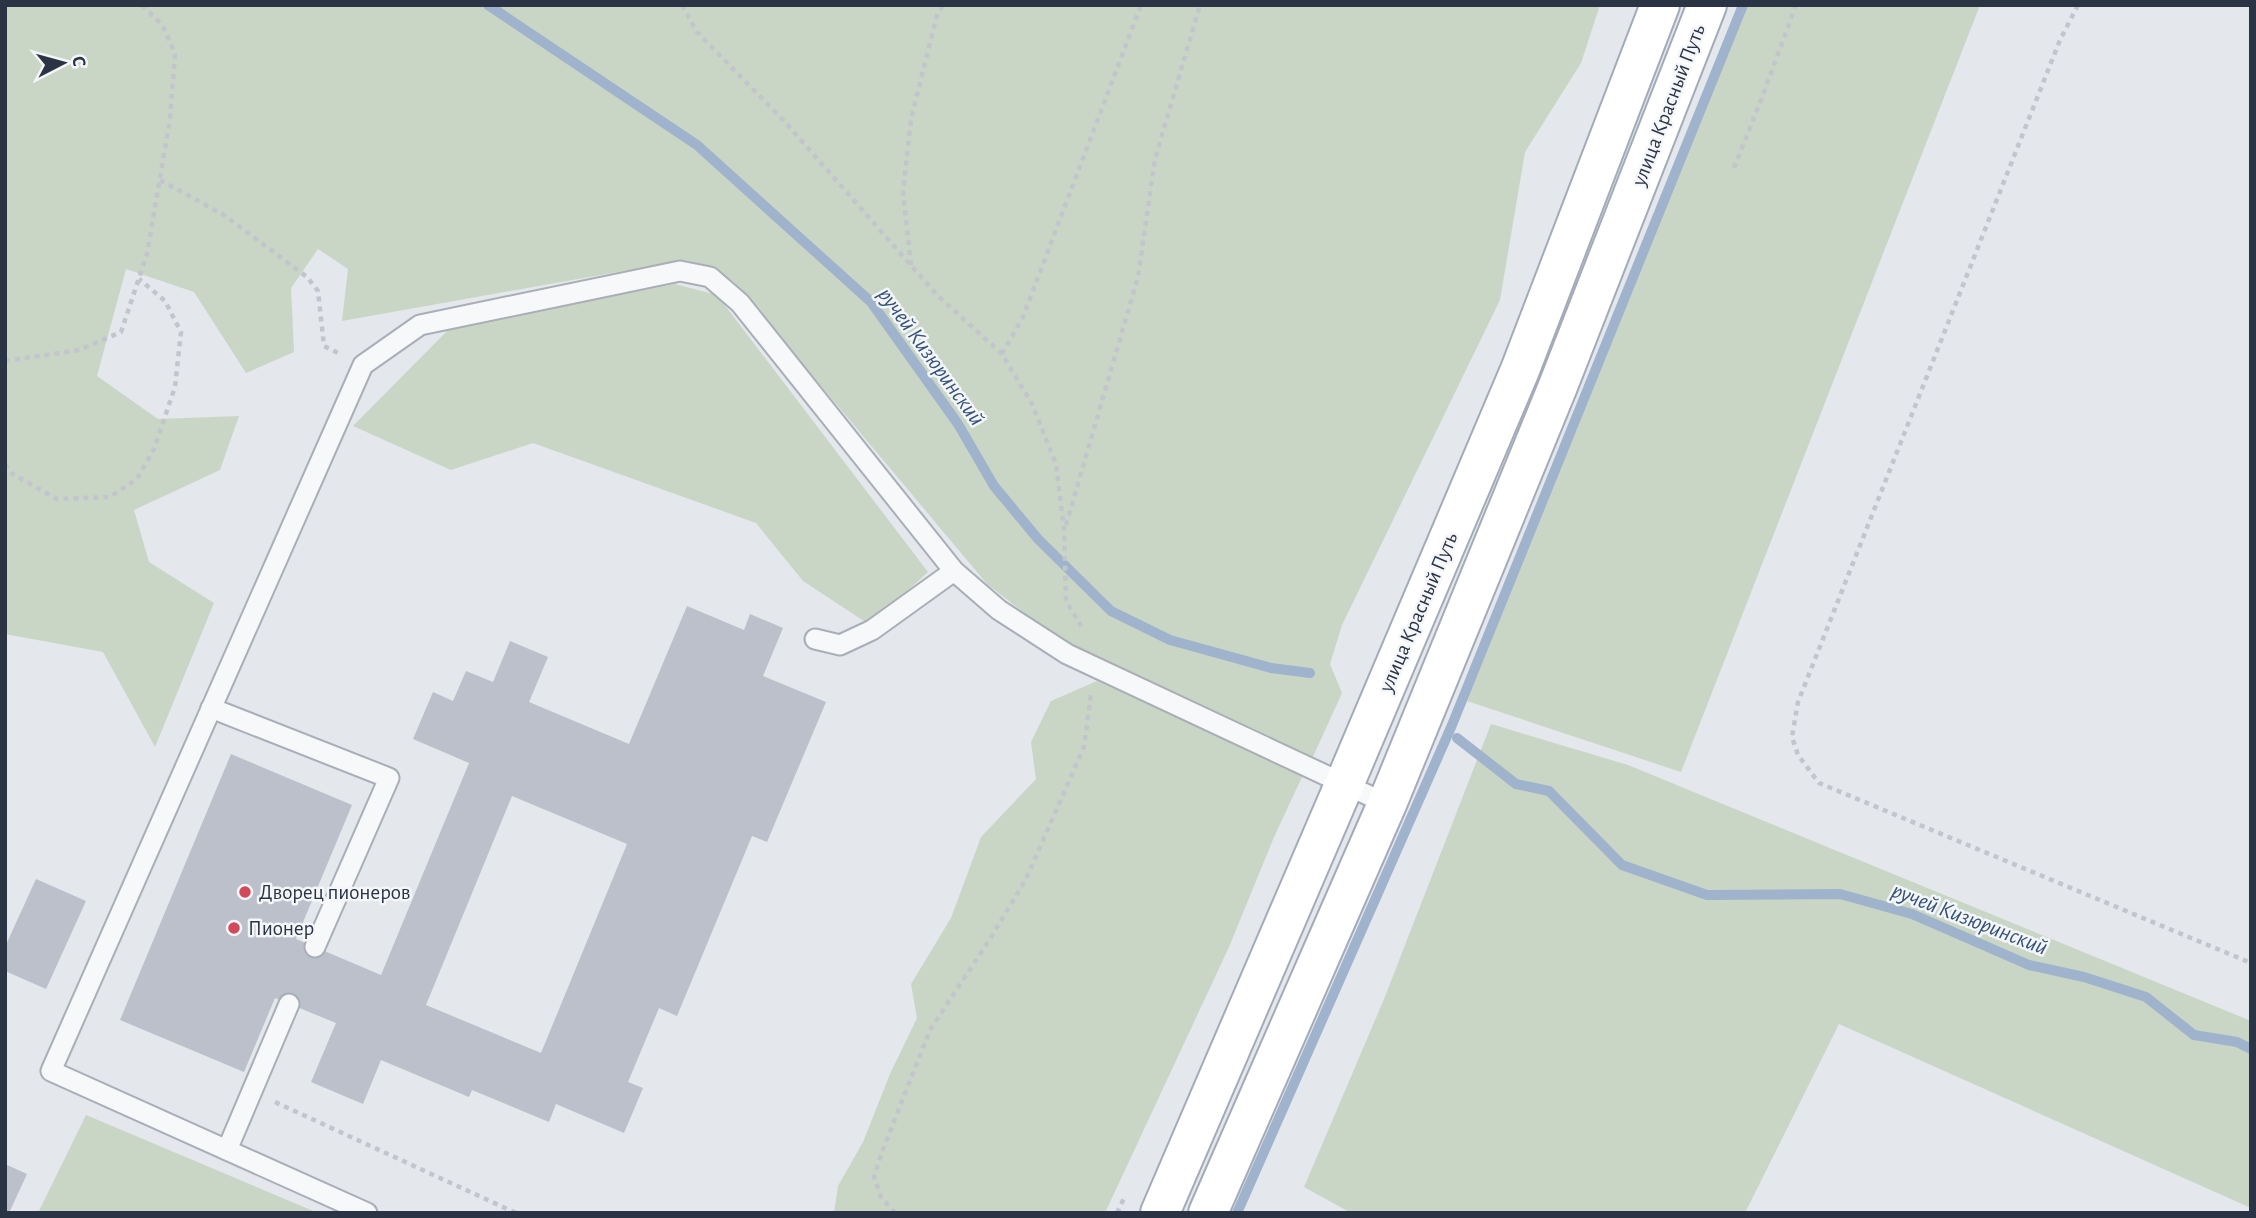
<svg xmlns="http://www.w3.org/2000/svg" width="2256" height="1218" font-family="'Alegreya Sans',sans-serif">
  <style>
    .green { fill: #c9d6c5 }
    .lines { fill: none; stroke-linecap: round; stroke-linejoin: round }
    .stream { stroke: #9fb4cc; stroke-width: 10 }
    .building { fill: #bbc0ca; fill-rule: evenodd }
    .service-casing { stroke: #a9aeb7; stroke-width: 23 }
    .primary-casing { stroke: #a3abb8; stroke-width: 42 }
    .path { stroke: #c2c5cb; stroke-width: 4.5; stroke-dasharray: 5 5; stroke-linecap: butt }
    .service { stroke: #f7f8fa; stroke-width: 19 }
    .primary { stroke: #fff; stroke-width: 38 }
    .poi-dot { fill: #d1495b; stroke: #f4f6f9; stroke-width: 2.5 }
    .labels { text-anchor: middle; stroke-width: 5; stroke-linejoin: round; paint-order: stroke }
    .street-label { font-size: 21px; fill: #2b3445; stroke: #f4f6f9 }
    .poi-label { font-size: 21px; fill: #2b3445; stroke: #f4f6f9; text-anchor: start }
    .water-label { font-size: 23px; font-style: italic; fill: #34527a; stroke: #f4f6f9 }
  </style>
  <rect width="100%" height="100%" fill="#e4e7ec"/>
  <g class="green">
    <polygon points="5,5 1600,5 1581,63 1525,152 1500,300 1342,625 1330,664 1342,693 1311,761 1077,654 987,584 734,282 714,269 685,260 342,321 348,269 318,249 291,288 294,352 246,373 194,292 126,269 97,376 158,419 239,416 220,470 134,510 149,562 214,603 155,747 103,652 5,634"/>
    <polygon points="1747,5 1980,5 1681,772 1467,701"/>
    <polygon points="675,284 717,295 928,572 870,625 803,581 756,523 533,443 451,470 353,426 451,327"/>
    <polygon points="1097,681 1303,775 1274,837 1229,947 1105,1213 834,1213 838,1186 863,1142 890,1074 917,1018 911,984 951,918 981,837 1036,779 1031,742 1051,701"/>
    <polygon points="1491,724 1628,765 2251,1021 2251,1208 1839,1024 1745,1213 1351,1213 1304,1187 1384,999"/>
    <polygon points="86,1115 318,1213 38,1213"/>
  </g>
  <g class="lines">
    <g class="stream">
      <polyline points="488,5 697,145 871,302 958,424 994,486 1038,539 1111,611 1170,640 1271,668 1310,673"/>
      <polyline points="1457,738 1516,784 1549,791 1622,865 1707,895 1840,894 1912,914 2029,965 2084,977 2146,997 2194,1035 2237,1042 2251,1049"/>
      <polyline points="1237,1213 1452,725 1743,5"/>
    </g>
  </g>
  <g class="building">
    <path d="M687,606L744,630L750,614L783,628L763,676L826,702L767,842L752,836L677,1016L659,1008L628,1082L643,1088L624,1133L556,1104L549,1122L472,1090L469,1097L381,1060L363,1104L311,1082L336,1023L275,998L244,1072L120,1020L231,754L352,805L296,939L381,975L469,763L413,739L433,692L453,701L466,671L493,682L510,641L548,657L529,702L629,744ZM512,796L627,844L541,1053L426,1005Z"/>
    <polygon points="36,879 86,901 46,989 5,971 5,947"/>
    <polygon points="5,1164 27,1174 9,1213 5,1213"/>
  </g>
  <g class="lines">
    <defs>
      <g id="service">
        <polyline points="815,639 840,645 872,630 954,571"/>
        <polyline points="211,708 389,778 315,947"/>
        <polyline points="227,1150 289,1004"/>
        <polyline points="367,1213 51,1071 363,365 420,325 680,271 710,277 740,303 954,571 999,610 1067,654 1387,804"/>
      </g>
      <g id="primary">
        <polyline points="1160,1213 1344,785 1520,370 1660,5"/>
        <polyline points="1208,1213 1387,804 1558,386 1707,5"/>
      </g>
    </defs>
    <use href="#service" class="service-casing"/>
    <use href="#primary" class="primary-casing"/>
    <g class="path">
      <polyline points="682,5 697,32 785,122 937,295 1002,354 1032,404 1056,464 1064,529 1066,601 1084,631"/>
      <polyline points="2078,5 2060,40 1798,702 1792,737 1798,755 1819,783 2251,963"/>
      <polyline points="1734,168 1763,95 1796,5"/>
      <polyline points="160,180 224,215 307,277 318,291 324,346 340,354"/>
      <polyline points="911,265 903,192 911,119 937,15 943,5"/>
      <polyline points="1002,354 1023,317 1141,5"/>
      <polyline points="5,361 79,350 121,332 147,254 170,119 175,54 163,26 142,5"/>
      <polyline points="5,464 11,473 57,499 110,497 137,479 154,449 175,387 181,332 165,301 139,279"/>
      <polyline points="1066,525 1138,277 1155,159 1200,5"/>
      <polyline points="275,1102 516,1213"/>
      <polyline points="895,1213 881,1197 874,1177 882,1152 930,1030 990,939 1026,879 1084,747 1091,694"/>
      <polyline points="1117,1213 1124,1198"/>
    </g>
    <use href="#service" class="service"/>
    <use href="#primary" class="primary"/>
  </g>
  <g class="poi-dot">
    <circle cx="245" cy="892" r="7"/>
    <circle cx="234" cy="928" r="7"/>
  </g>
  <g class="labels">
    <g class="street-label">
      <text transform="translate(1668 105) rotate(-69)" y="7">улица Красный Путь</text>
      <text transform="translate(1418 612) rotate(-67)" y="7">улица Красный Путь</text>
    </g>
    <g class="poi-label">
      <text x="259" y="899">Дворец пионеров</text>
      <text x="248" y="935">Пионер</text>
    </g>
    <g class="water-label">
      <text transform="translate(932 356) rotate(54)" y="8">ручей Кизюринский</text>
      <text transform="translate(1970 918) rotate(21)" y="8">ручей Кизюринский</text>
    </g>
  </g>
  <rect width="2256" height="1218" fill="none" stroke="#2b3445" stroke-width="14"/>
  <g transform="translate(63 63) rotate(84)" stroke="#f4f6f9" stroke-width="5" paint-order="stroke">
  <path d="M0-5L12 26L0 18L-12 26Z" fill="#2b3445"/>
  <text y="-10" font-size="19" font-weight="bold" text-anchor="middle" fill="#2b3445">С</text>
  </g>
</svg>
